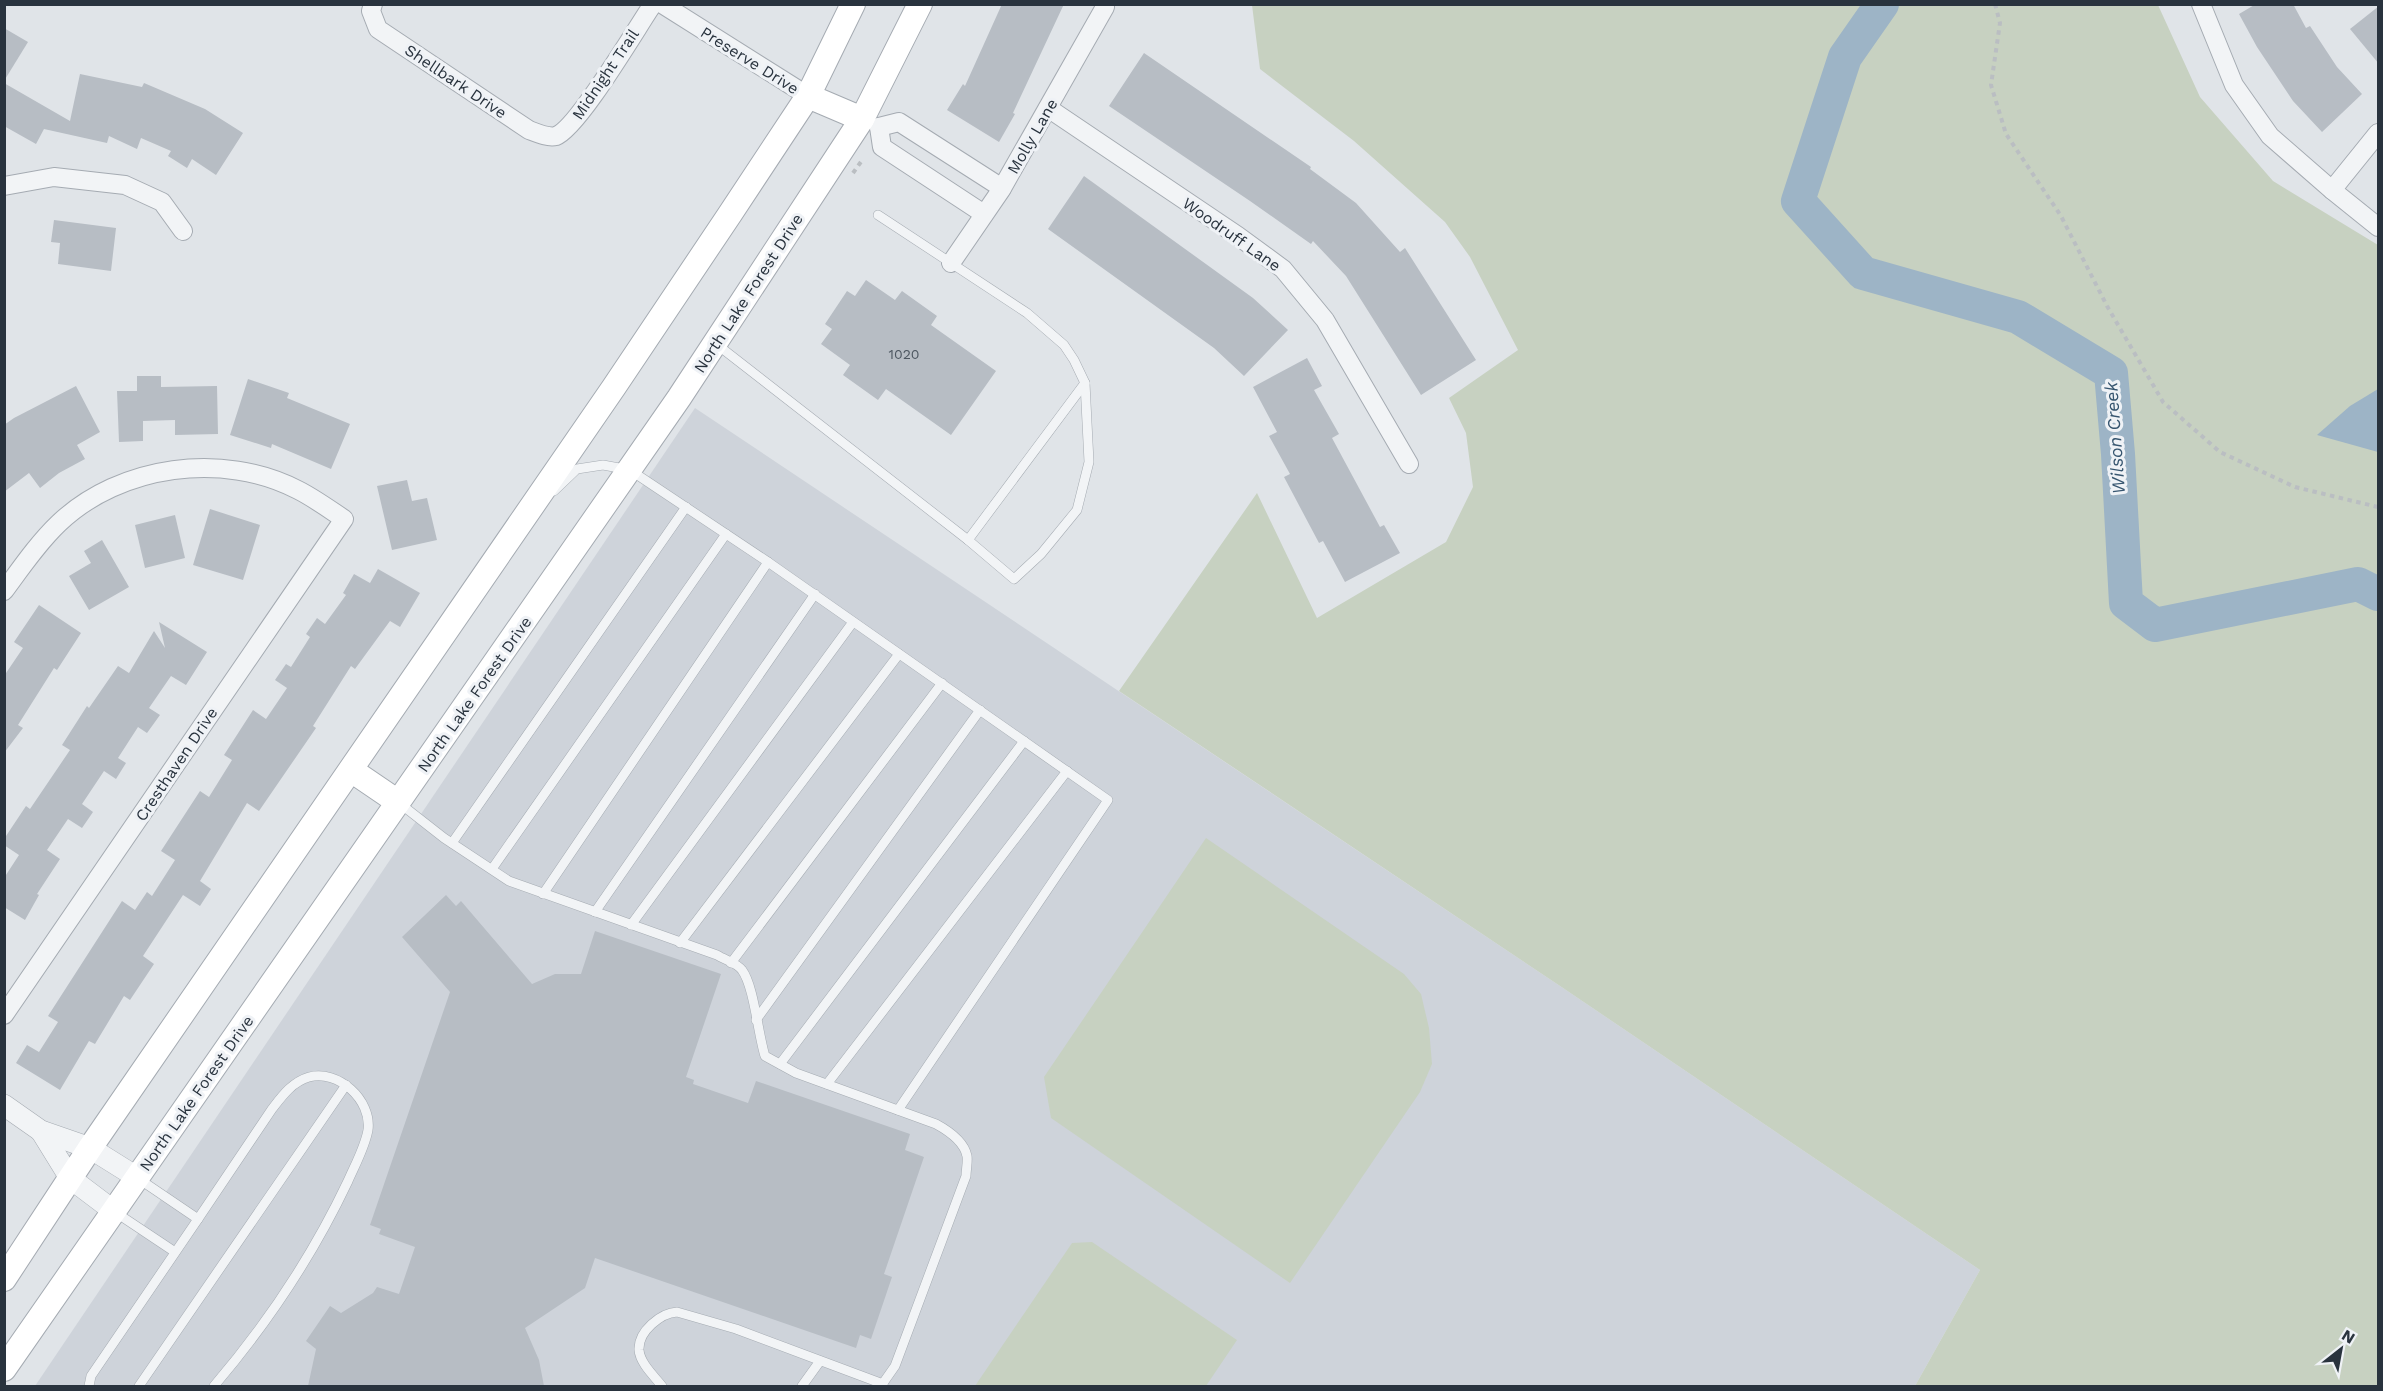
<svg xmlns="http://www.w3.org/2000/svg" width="2383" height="1391" font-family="'Work Sans',sans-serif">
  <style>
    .built { fill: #ced3da }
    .green { fill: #c7d1c1 }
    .water { fill: #9db4c6 }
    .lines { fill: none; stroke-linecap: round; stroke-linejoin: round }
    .river { stroke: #9db4c6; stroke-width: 34 }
    .building { fill: #b7bdc4 }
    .service-casing { stroke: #a5abb2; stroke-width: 10 }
    .minor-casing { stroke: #a5abb2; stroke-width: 20 }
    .tertiary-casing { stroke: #a5abb2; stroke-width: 22 }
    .secondary-casing { stroke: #a5abb2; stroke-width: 26 }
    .path { stroke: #babec2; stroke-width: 4; stroke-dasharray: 4.5 4.5; stroke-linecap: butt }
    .service { stroke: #f2f4f6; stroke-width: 9 }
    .minor { stroke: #f2f4f6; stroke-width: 18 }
    .tertiary { stroke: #f2f4f6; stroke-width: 21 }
    .secondary { stroke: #fff; stroke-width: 24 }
    .labels { text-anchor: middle; stroke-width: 6; stroke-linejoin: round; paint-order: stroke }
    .number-label { font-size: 14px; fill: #4c5660 }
    .street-label { font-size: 16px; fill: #29333e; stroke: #eff2f6 }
    .water-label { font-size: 18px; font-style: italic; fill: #36556f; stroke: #eff2f6 }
  </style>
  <rect width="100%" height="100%" fill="#e0e4e8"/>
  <polygon class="built" points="695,408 1563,988 1980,1270 1915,1386 35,1386"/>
  <g class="green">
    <polygon points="1252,5 2158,5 2200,97 2273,181 2378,245 2378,1386 1915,1386 1980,1270 1563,988 1119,691 1257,493 1317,618 1446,542 1473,487 1466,433 1449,398 1518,350 1470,257 1445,222 1354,141 1260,69"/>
    <polygon points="1206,838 1404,974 1421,994 1429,1028 1432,1064 1420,1092 1290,1283 1051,1118 1044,1077"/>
    <polygon points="1092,1242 1237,1340 1206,1386 975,1386 1072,1243"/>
  </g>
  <polygon class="water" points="2378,389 2378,452 2317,435 2350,406"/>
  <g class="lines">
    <polyline class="river" points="1882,4 1845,57 1798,201 1863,273 2018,317 2111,373 2118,454 2126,603 2155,625 2358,584 2378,594"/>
  </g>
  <g class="building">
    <polygon points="1002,4 1064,4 1013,113 1015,114 999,142 947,110 963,84 965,86"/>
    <polygon points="2256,4 2293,4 2306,28 2310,26 2337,67 2362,94 2322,132 2293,101 2257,47 2239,14"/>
    <polygon points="2379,6 2379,64 2350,29"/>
    <polygon points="4,28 28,42 4,81"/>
    <polygon points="1144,53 1311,167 1310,169 1356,203 1400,252 1405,248 1476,360 1421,395 1346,276 1313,241 1311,244 1250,201 1109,106"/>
    <polygon points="80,74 142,87 144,83 205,109 243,133 216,175 192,159 187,168 168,156 171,151 141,138 137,149 109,136 107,143 44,129 36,144 4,126 4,83 70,121"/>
    <polygon points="1084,176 1253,298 1288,330 1244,376 1214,348 1048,229"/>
    <polygon points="54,220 116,228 111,271 58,264 60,243 51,242"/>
    <polygon points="866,280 895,300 902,291 937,316 931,325 996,371 951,435 886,389 878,400 843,375 850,365 821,344 832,329 825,324 847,291 855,296"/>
    <polygon points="1307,358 1322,386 1314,390 1339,434 1332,438 1380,527 1384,525 1400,553 1345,582 1323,541 1319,543 1284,477 1290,474 1269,436 1277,432 1253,387"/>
    <polygon points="137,376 161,376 161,387 217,386 218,434 175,435 175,420 143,421 143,441 119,442 117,391 137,391"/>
    <polygon points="248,379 289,393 287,398 350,424 331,469 272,444 271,448 230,435"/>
    <polygon points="76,386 100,432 77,445 85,459 59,473 40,488 29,473 4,492 4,425 14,418"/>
    <polygon points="407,480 412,501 427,498 437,540 392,550 377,486"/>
    <polygon points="210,509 260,525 243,580 193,565"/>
    <polygon points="175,515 185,558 145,568 135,525"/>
    <polygon points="102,540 129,587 89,610 69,576 91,563 84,551"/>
    <polygon points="378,569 420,593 400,627 390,621 355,669 351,666 313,726 316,728 259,811 247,803 200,881 211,889 200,906 183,895 143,956 154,964 130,1000 124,996 95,1044 89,1041 60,1090 16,1063 27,1045 39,1052 58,1022 48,1016 122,901 135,910 147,892 152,896 175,860 161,851 200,791 209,797 232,760 224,755 253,710 266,719 287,688 275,680 286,664 291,667 310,637 306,634 317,618 325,624 346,595 343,593 354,574 370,583"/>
    <polygon points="39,605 81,633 57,670 54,668 18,725 23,728 4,753 4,676 23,648 14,642"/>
    <polygon points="159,622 207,652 186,685 171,676 149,708 160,715 147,733 138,727 118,758 126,763 116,779 104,771 82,804 93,812 82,828 68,819 47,850 60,859 37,894 39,895 25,920 4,907 4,878 19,855 4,845 4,839 26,806 30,809 70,750 62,745 87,706 89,708 118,666 129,673 154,631 165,648"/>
    <polygon points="446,895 456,906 461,901 532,984 555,974 581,974 595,931 721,974 686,1077 694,1080 693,1084 748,1103 756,1081 910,1134 905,1150 924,1157 884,1274 892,1277 871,1339 860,1335 856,1348 595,1258 585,1288 525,1328 539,1360 544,1386 308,1386 316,1349 306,1341 330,1306 341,1313 373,1293 377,1287 399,1294 415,1247 379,1234 381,1229 370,1225 450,992 402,937"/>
  </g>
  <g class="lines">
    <defs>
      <g id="service">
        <polyline points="715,343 968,540 1085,383 1074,360 1064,345 1027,313 878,215"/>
        <polyline points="554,491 577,469 603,465 630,470 768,562 1108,800 898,1110"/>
        <polyline points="968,540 1014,579 1041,554 1077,510 1089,462 1085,383"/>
        <path d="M398,802L444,838L509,881L717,955C725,960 737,963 742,970C754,986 758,1034 765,1056L796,1073L936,1124C947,1130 964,1141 967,1156C968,1161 966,1170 966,1176L895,1366L881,1386"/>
        <polyline points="452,843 686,507"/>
        <polyline points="492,869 726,534"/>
        <polyline points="543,894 768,562"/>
        <polyline points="595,912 815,594"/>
        <polyline points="631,925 853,622"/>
        <polyline points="680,943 899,654"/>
        <polyline points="731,963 942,683"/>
        <polyline points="756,1020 980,710"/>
        <polyline points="780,1064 1024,741"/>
        <polyline points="827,1084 1067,771"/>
        <path d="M139,1179L198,1219L272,1109C282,1096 292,1082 309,1077C338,1069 372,1100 368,1130C365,1147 355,1165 348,1181C313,1255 267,1324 214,1386"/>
        <polyline points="115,1212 175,1252"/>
        <polyline points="89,1386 91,1376 198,1219"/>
        <polyline points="139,1386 346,1085"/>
        <path d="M662,1386C654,1376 640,1363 639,1350C638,1331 661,1313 677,1312L736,1329L883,1384"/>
        <polyline points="802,1386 820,1361"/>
      </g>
      <g id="minor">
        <path d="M373,4L371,11L378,29L529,130C537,133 548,138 556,136C578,128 636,29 653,4"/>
        <polyline points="662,4 808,96"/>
        <polyline points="2201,4 2234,85 2270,136 2332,190 2378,227"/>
        <polyline points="1048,108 1238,236 1283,269 1325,320 1409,464"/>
        <polyline points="879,127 899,122 1002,188"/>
        <polyline points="879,127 882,147 984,214"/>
        <polyline points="4,186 54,177 125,185 162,202 183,231"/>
        <polyline points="2332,190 2378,133"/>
        <polyline points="951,263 1001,190 1105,7 1104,4"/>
        <path d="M4,591C21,568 38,543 59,523C120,465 223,451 298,490C314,498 329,509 344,519L4,1015"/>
      </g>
      <g id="tertiary">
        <polyline points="4,1105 41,1131 90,1148 138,1178"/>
        <polyline points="41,1131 70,1178 115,1212"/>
      </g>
      <g id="secondary">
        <polyline points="808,96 862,119"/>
        <polyline points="351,770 398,802"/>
        <polyline points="4,1279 90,1148 614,387 730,214 808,96 853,4"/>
        <polyline points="4,1369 679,398 862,119 920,4"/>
      </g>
    </defs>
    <use href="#service" class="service-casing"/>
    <use href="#minor" class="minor-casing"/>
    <use href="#tertiary" class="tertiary-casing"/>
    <use href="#secondary" class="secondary-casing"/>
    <g class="path">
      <polyline points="1995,4 2000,23 1991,85 2006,134 2061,216 2107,306 2163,402 2220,452 2295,487 2378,507"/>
      <polyline points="853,173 863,159"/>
    </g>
    <use href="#service" class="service"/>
    <use href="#minor" class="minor"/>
    <use href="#tertiary" class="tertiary"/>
    <use href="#secondary" class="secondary"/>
  </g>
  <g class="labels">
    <g class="number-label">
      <text x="904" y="359">1020</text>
    </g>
    <g class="street-label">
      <text transform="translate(750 60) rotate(32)" y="6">Preserve Drive</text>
      <text transform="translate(605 74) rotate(-56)" y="6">Midnight Trail</text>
      <text transform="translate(456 81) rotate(34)" y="6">Shellbark Drive</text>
      <text transform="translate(1032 136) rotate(-60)" y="6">Molly Lane</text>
      <text transform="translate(1232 234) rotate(35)" y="6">Woodruff Lane</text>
      <text transform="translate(748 293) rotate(-57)" y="6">North Lake Forest Drive</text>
      <text transform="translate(474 694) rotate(-55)" y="6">North Lake Forest Drive</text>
      <text transform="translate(176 764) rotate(-56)" y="6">Cresthaven Drive</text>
      <text transform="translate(196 1093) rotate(-55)" y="6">North Lake Forest Drive</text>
    </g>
    <g class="water-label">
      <text transform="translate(2115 438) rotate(-94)" y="6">Wilson Creek</text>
    </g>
  </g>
  <rect width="2383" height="1391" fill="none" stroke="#29333e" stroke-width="12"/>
  <g transform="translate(2341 1349) rotate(31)" stroke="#eff2f6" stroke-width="4.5" paint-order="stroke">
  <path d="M0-4.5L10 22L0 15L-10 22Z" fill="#29333e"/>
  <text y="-9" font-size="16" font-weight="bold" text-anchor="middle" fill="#29333e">N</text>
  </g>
</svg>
